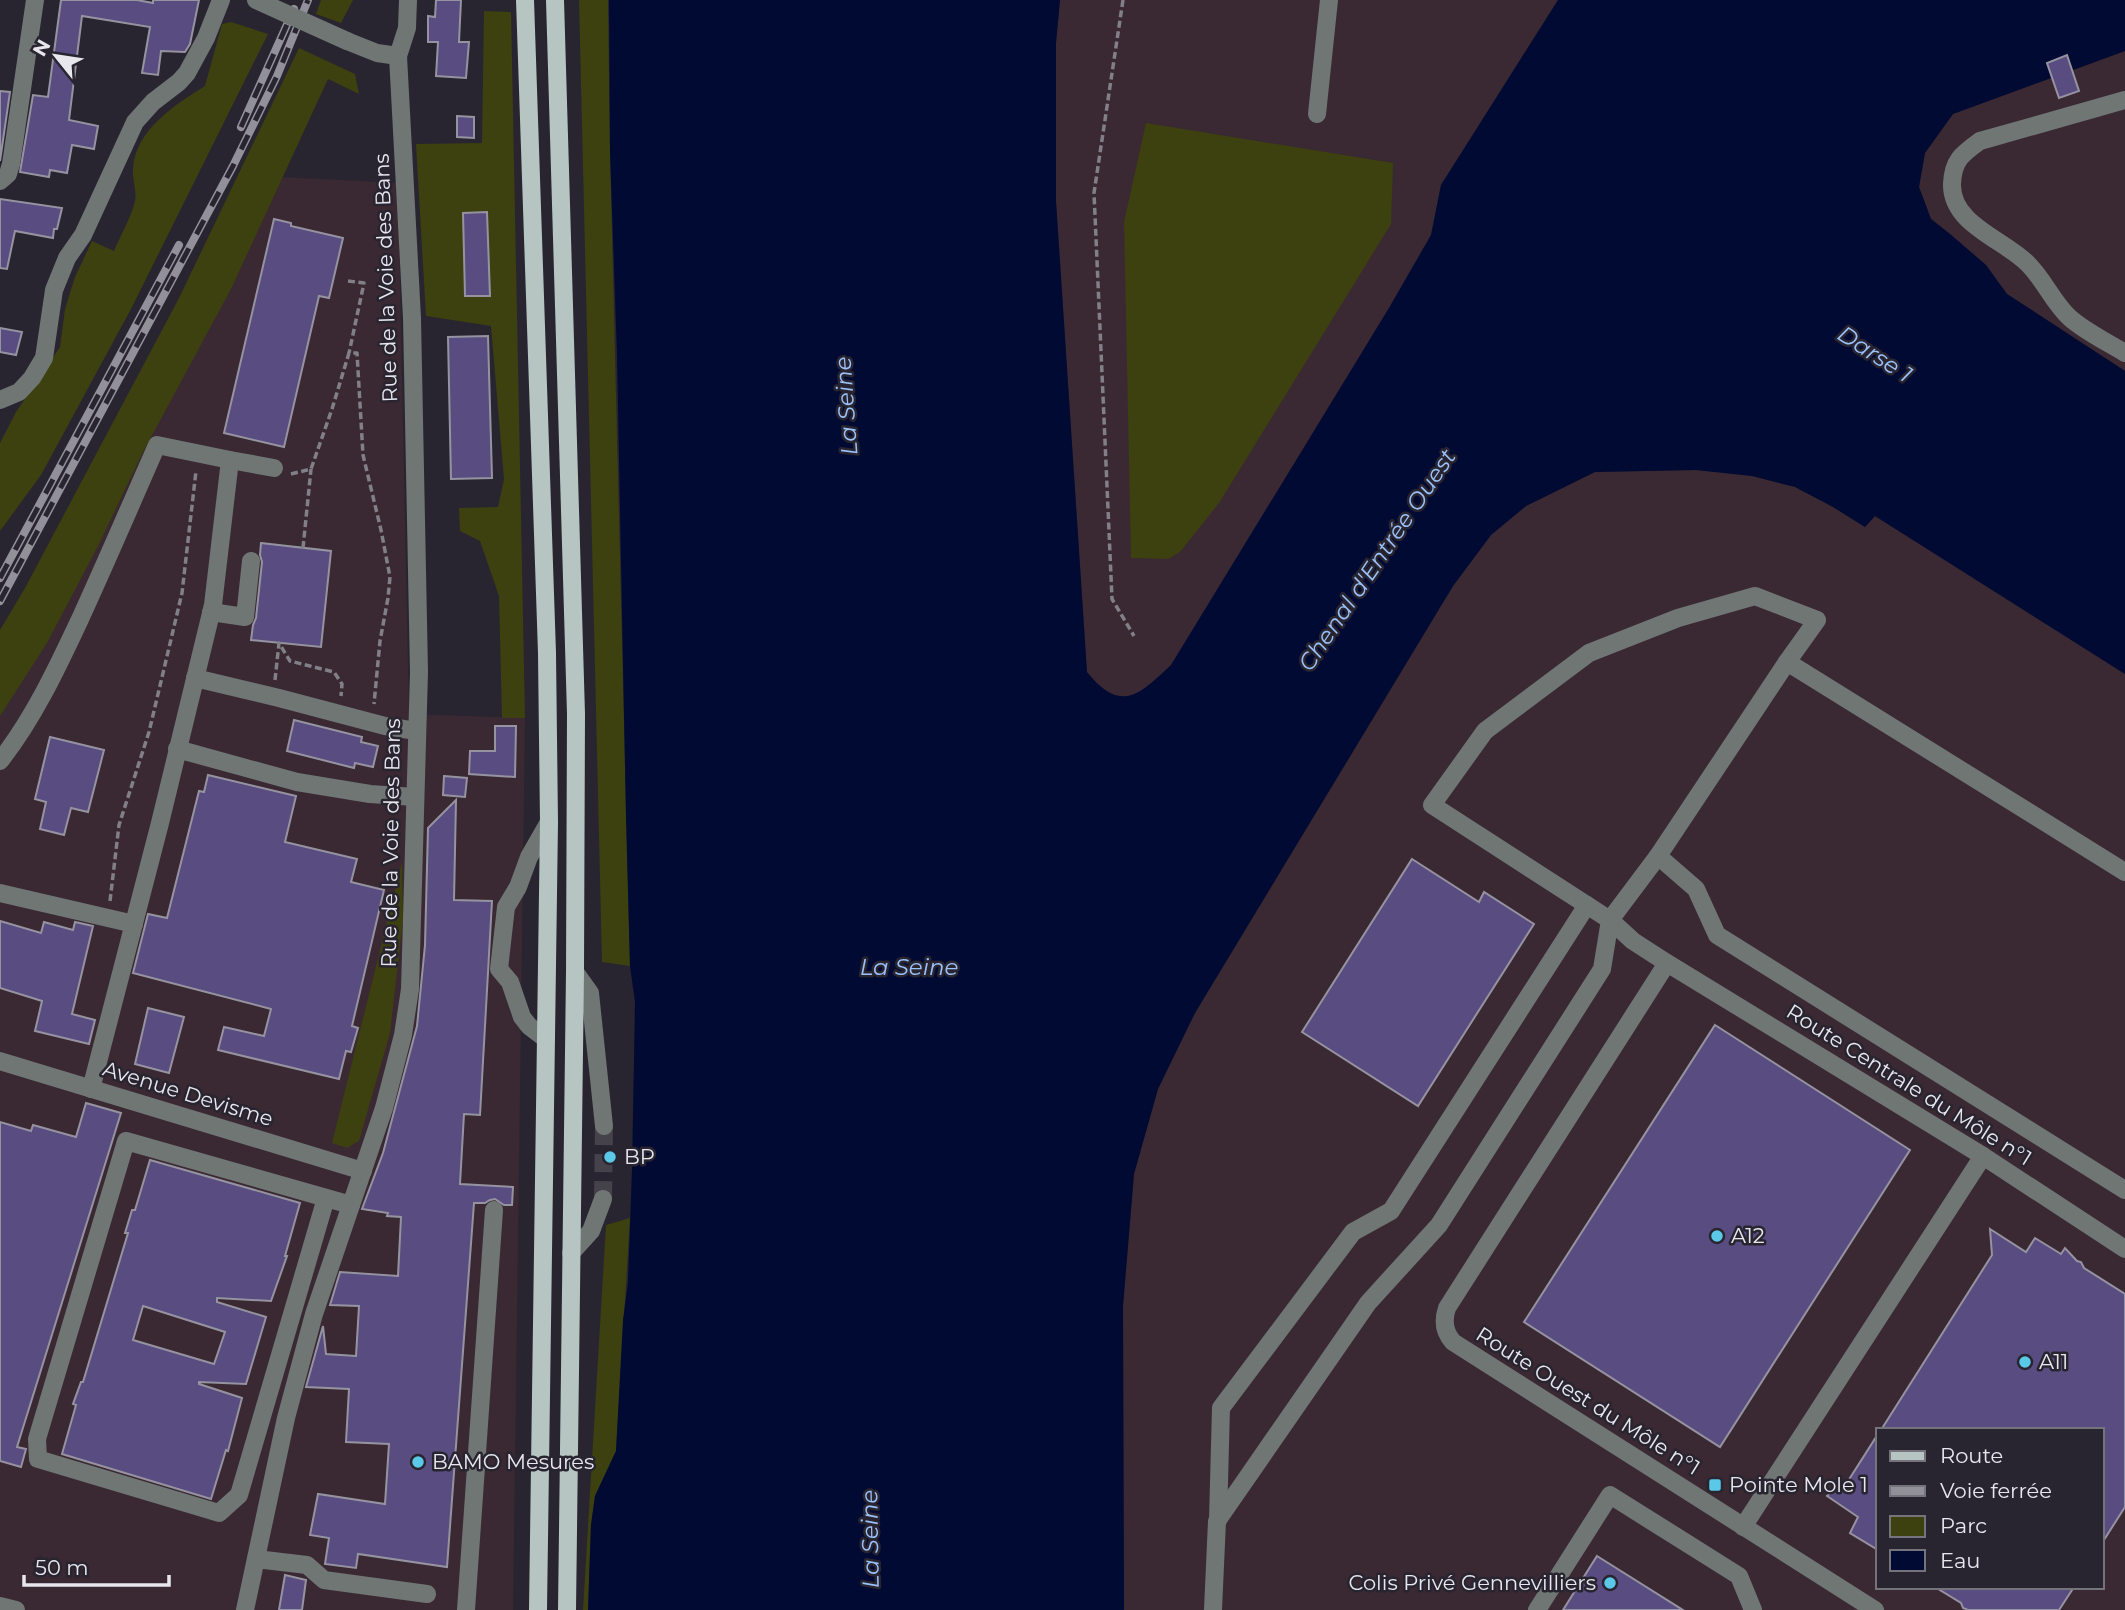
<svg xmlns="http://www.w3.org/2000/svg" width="2125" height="1610" font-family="Montserrat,sans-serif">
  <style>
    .industrial { fill: #3a2932; fill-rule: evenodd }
    .green { fill: #3d400f }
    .water { fill: #000a33 }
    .building { fill: #594c80; stroke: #9693a1; stroke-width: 2; fill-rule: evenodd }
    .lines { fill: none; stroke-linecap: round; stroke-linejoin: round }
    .minor-tunnel { stroke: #45424c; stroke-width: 18; stroke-dasharray: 18 9; stroke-linecap: butt }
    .path { stroke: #817f88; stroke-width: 3.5; stroke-dasharray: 7 3.5; stroke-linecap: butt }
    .minor { stroke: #6f7674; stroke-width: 18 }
    .major { stroke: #b6c5c2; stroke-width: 18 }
    .rail-casing { stroke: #929099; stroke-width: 8 }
    .rail { stroke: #282530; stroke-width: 5; stroke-dasharray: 16; stroke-linecap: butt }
    .minor-bridge { stroke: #6f7674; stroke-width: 18 }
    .poi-dot { fill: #5bc8e7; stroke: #282530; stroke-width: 2.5 }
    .labels { text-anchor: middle; stroke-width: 5; stroke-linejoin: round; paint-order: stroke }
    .street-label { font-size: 21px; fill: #e8e7ee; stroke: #282530 }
    .poi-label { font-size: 21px; fill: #e8e7ee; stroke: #282530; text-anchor: start }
    .water-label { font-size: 23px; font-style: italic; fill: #9bc1fb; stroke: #282530 }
  </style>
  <rect width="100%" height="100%" fill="#282530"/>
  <g class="industrial">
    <polygon points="1060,0 1558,0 1441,185 1431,235 1389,308 1171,665 1144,691 1130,697 1114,695 1100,688 1087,673 1056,201 1056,43"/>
    <polygon points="2125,51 2125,371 2007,294 1986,265 1950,234 1931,219 1919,187 1925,153 1953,114"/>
    <polygon points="262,176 398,183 409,714 525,718 513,1610 0,1610 0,649"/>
    <path d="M1696,470L1752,476L1795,487L1833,507L1865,527L1875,516L2125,674V1610H1124L1123,1306L1134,1174L1158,1089L1183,1035L1195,1013L1453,586L1491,535L1526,506L1595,472ZM1878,1430H2102V1587H1878Z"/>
  </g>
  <g class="green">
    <polygon points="321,0 353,0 341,23 316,14"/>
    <polygon points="579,0 608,0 610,151 630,966 602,962"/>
    <polygon points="484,11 511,12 525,718 502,718 499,596 480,541 460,531 459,508 498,507 504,479 491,326 426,316 416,144 482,143"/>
    <path d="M231,22L268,34L131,309L41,475L0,531V443L16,412L60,347L65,309L75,277L92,241L114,251C120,236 131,218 135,201C137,191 132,179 133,169C135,130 176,104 205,86L222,24Z"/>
    <polygon points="299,48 355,74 359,94 328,79 231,289 142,454 98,546 47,643 0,716 0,630 25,588 179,298"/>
    <polygon points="1146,123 1393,163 1391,224 1219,503 1180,552 1168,559 1131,558 1124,222"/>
    <polygon points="402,862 403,919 390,1033 359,1141 347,1148 332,1143"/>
    <polygon points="630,1218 616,1451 595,1496 591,1525 588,1610 583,1610 606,1225"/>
  </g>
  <path class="water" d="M609,0H1060L1056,43V201L1087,672C1121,714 1139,695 1171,665L1389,308L1431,235L1441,185L1558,0H2125V51L1953,114L1925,153L1919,187L1931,219L1950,234L1986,265L2007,294L2125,371V674L1875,516L1865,527L1833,507L1795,487L1752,476L1696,470L1595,472L1526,506L1491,535L1453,586L1195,1013L1158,1089L1134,1174L1123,1306L1124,1610H588L591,1525L595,1496L616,1451L623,1320L628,1282L632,1169L635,1002L630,966L626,817L617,355L610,151Z"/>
  <g class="building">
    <polygon points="61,0 137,0 153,3 153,0 199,0 190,44 185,52 161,51 158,75 142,73 150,27 82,16 69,120 98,126 94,149 72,145 67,173 50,170 49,177 20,172 33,95 48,97"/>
    <polygon points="436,0 461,0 459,42 469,42 466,78 436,76 438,42 428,42 428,16 435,17"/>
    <polygon points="2067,55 2079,91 2059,98 2047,63"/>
    <polygon points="0,91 10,92 0,161"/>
    <polygon points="457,116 474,117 474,138 457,137"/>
    <polygon points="0,199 62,208 57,229 54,229 53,238 15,231 7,269 0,268"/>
    <polygon points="487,212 490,296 465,296 463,213"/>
    <polygon points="274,219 291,223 291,226 343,238 329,298 319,296 284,447 224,433"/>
    <polygon points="0,328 22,332 16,355 0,352"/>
    <polygon points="488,336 492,478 451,479 448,337"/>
    <polygon points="261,543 331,551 321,647 251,640 253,625 256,618 262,562 260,555"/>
    <polygon points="294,720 362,737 361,742 378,746 373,767 355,763 354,768 287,751"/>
    <polygon points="495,726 516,726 515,777 469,774 470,751 495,751"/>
    <polygon points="50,737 104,750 88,812 71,808 64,835 40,829 46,802 35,799"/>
    <polygon points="208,775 296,796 285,842 357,859 351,882 384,890 352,1026 358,1028 351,1052 346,1051 339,1079 218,1050 224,1027 264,1036 271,1009 133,973 148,914 167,918 199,791 204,792"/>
    <polygon points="444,776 467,778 465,797 443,795"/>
    <polygon points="456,800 454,900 492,901 480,1115 464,1114 460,1184 513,1187 512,1205 504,1205 495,1199 490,1200 485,1203 474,1203 447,1567 358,1554 356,1568 325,1564 329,1538 310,1535 318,1494 385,1504 389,1444 346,1442 349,1389 306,1387 323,1326 326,1354 356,1356 359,1306 330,1305 340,1272 398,1276 401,1217 387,1216 388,1213 362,1209 383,1153 417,1026 425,945 428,828"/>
    <polygon points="1412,859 1479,902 1484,892 1534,924 1418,1106 1302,1032"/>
    <polygon points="0,921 41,933 44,922 73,930 75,922 93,926 72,1014 95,1020 89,1044 35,1031 42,1001 0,988"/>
    <polygon points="148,1008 184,1017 169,1073 135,1064"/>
    <polygon points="1715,1025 1910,1150 1720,1447 1524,1322"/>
    <polygon points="86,1103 121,1113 17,1447 26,1449 21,1467 0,1461 0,1122 31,1131 33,1125 76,1137"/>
    <path d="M150,1160L300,1203L285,1256H287L271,1301L217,1298V1302L266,1317L246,1384L199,1382V1384L242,1398L228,1451L226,1450L211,1499L62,1454L76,1405L73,1404L81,1382H83L128,1233H125L132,1210H135ZM143,1306L225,1332L214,1364L133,1340Z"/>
    <polygon points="1990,1229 2026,1252 2035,1238 2061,1254 2065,1248 2077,1261 2081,1262 2084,1268 2125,1294 2125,1507 2102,1543 2102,1430 1881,1430 1992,1255"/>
    <polygon points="1878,1434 1878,1550 1850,1533 1858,1517 1827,1496 1835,1489 1848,1481"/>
    <polygon points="1597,1556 1683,1610 1563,1610"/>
    <polygon points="285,1575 306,1580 302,1610 279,1610"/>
    <polygon points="1935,1587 2074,1587 2059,1610 1968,1610 1963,1608 1961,1603"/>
  </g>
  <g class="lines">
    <polyline class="minor-tunnel" points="603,1199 604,1126"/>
    <g class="path">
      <polyline points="1123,0 1094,193 1112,599 1134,636"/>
      <polyline points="348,281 364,283 349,353"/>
      <polyline points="291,474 311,469 332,409 349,353 357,353 363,455 381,530 390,577 388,598 380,641 374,704"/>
      <polyline points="303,548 311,469"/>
      <polyline points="275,680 279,643 290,661 334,672 342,684 341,696"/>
      <polyline points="110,901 119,825 149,732 182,593 196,471"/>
    </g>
    <g class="minor">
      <polyline points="347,41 377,53 398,56"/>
      <path d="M2125,100L1980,141C1962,154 1953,160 1952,184C1951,224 2003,239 2027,263C2044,279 2053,303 2070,318C2086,332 2107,342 2125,353"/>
      <polyline points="1317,114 1329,0"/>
      <polyline points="0,181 8,174 11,164 35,0"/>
      <polyline points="0,400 19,392 32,378 44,358 54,290 67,258 83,235 135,122 153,102 179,82 187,73 206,38 221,0"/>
      <polyline points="230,460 274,468"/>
      <polyline points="211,612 245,617 251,561"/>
      <polyline points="195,678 279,698 385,726 416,731"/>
      <polyline points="177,749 297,782 370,794 415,797"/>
      <path d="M0,761C34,718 58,666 81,617C107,560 132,502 157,445L230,460L213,605L160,823L91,1089"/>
      <polyline points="1658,856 1696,889 1717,935 2125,1190"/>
      <polyline points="2125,872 1787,662 1658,856 1610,920 1633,941 1667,963 1983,1156 2125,1249"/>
      <polyline points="0,893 134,924"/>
      <path d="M1667,963L1447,1308C1443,1320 1444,1332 1453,1342L1875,1610"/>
      <polyline points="575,972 590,993 604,1126"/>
      <polyline points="546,1039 529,1026 522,1017 510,982 499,969 506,907 518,887 529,857 549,822"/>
      <polyline points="0,1061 363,1171"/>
      <polyline points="326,1198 239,1495 219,1513 38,1459 37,1439 126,1141 351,1205"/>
      <polyline points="571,1253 591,1231 603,1199"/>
      <polyline points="1218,1520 1221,1408 1353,1232 1391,1211 1587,905"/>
      <polyline points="1743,1527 1983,1156"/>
      <polyline points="256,1559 307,1565 324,1580 427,1594"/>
      <polyline points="0,1606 16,1610"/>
      <polyline points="245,1610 286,1418 314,1314 384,1108 403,1035 410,989 419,672 412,318 398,56 407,28 408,0"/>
      <polyline points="466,1610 494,1210"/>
      <polyline points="1213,1610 1217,1521 1368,1303 1439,1225 1602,969 1610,920 1432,805 1485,731 1589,653 1678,618 1755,596 1817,620 1787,662"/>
      <polyline points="1537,1610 1610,1495 1739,1576 1753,1610"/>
    </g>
    <g class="major">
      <polyline points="525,0 547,653 549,822 538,1610"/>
      <polyline points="555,0 576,714 575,972 567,1610"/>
    </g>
    <defs>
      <g id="rail">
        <polyline points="241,127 294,9"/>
        <polyline points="0,578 179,245"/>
        <polyline points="0,601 233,166 277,76 308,0"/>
      </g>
    </defs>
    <use href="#rail" class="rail-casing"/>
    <use href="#rail" class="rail"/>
    <polyline class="minor-bridge" points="256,0 347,41"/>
  </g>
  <g class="poi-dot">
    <circle cx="610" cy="1157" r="7"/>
    <circle cx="1717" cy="1236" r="7"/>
    <circle cx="2025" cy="1362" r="7"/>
    <circle cx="418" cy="1462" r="7"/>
    <rect x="1708" y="1478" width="14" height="14" rx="3.5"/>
    <circle cx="1610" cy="1583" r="7"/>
  </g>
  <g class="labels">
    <g class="street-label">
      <text transform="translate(386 278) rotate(-92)" y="7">Rue de la Voie des Bans</text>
      <text transform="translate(391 843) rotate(-89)" y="7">Rue de la Voie des Bans</text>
      <text transform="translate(1909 1085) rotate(32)" y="7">Route Centrale du Môle n°1</text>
      <text transform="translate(188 1094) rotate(17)" y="7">Avenue Devisme</text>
      <text transform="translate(1588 1401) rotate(32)" y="7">Route Ouest du Môle n°1</text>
    </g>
    <g class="poi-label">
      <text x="624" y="1164">BP</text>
      <text x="1731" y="1243">A12</text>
      <text x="2039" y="1369">A11</text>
      <text x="432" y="1469">BAMO Mesures</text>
      <text x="1729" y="1492">Pointe Mole 1</text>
      <text x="1596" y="1590" text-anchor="end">Colis Privé Gennevilliers</text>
    </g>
    <g class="water-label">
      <text transform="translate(1875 354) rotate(33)" y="8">Darse 1</text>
      <text transform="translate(846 406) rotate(-94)" y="8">La Seine</text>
      <text transform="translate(1377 560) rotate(-56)" y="8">Chenal d'Entrée Ouest</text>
      <text x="909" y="975">La Seine</text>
      <text transform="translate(870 1539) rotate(-91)" y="8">La Seine</text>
    </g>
  </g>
  <rect x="1876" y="1428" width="228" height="161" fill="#282530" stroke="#75737c" stroke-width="2"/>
  <rect x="1890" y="1451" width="35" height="10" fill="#b6c5c2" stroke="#75737c" stroke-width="2"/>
  <text x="1940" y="1463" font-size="21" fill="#e8e7ee">Route</text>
  <rect x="1890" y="1486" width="35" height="10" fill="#929099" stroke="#75737c" stroke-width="2"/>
  <text x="1940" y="1498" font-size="21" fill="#e8e7ee">Voie ferrée</text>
  <rect x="1890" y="1516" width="35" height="21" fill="#3d400f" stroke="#75737c" stroke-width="2"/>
  <text x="1940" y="1533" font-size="21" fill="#e8e7ee">Parc</text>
  <rect x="1890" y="1550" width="35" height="21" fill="#000a33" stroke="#75737c" stroke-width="2"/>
  <text x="1940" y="1568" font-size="21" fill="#e8e7ee">Eau</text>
  <g transform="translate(56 56) rotate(300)" stroke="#282530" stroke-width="5" paint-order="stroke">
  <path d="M0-5L12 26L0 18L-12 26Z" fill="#e8e7ee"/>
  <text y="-10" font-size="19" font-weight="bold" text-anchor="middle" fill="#e8e7ee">N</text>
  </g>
  <path d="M24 1575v10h145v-10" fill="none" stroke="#e8e7ee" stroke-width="3.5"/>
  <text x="35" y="1575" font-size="21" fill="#e8e7ee" stroke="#282530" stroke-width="5" paint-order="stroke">50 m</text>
</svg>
